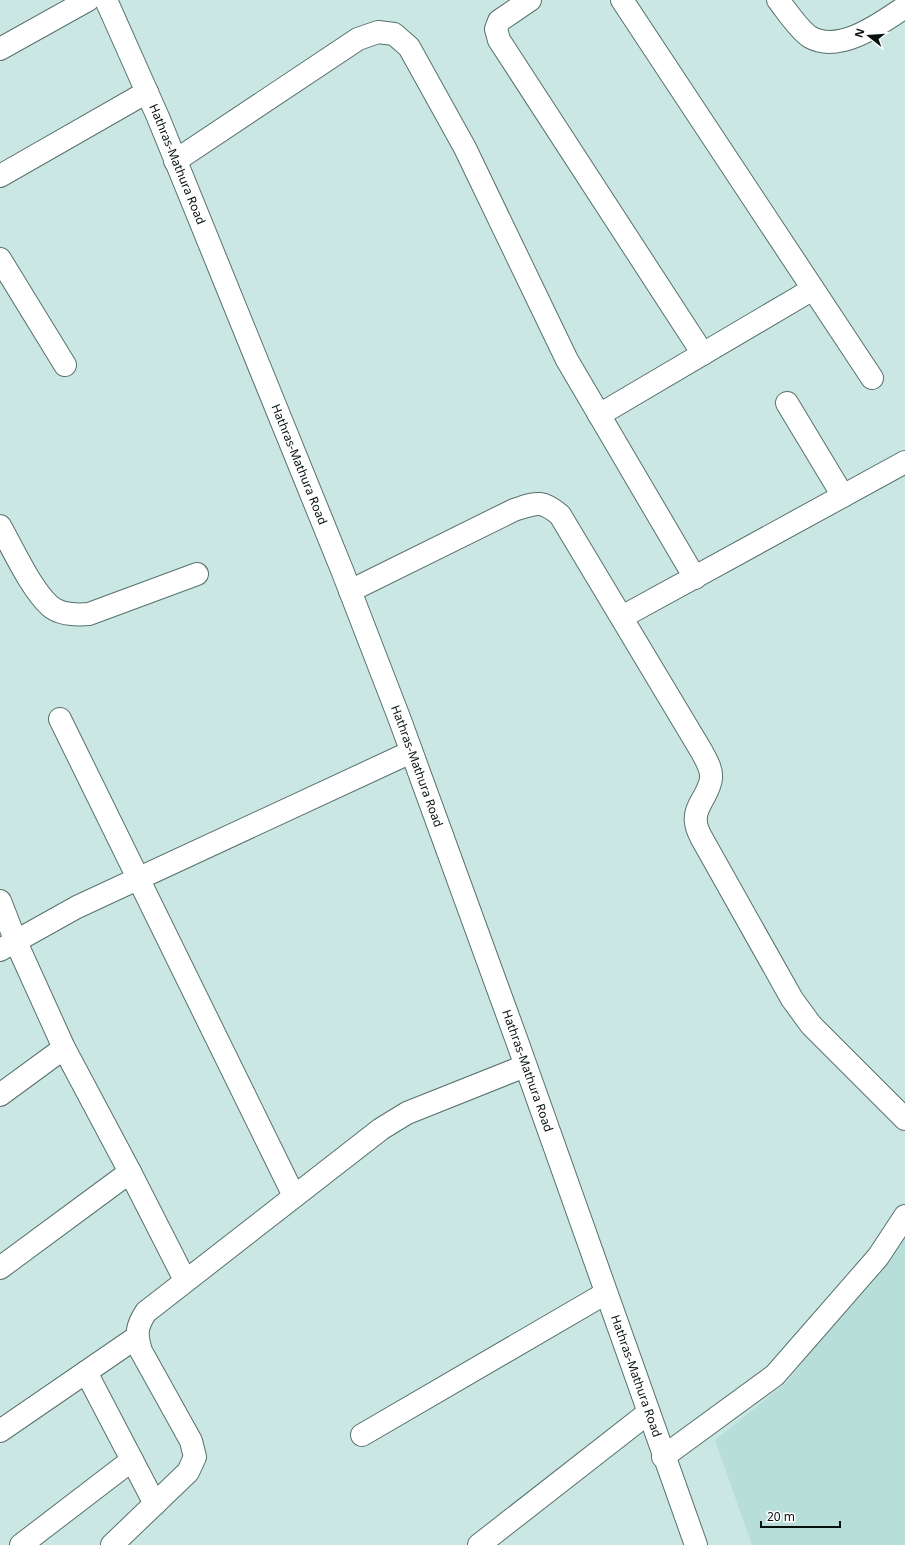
<svg xmlns="http://www.w3.org/2000/svg" width="905" height="1545" font-family="'Noto Sans',sans-serif">
  <style>
    .built { fill: #b7ded9 }
    .lines { fill: none; stroke-linecap: round; stroke-linejoin: round }
    .minor-casing { stroke: #57716d; stroke-width: 24 }
    .trunk-casing { stroke: #57716d; stroke-width: 24 }
    .minor { stroke: #fff; stroke-width: 22 }
    .trunk { stroke: #fff; stroke-width: 22 }
    .labels { text-anchor: middle; stroke-width: 3; stroke-linejoin: round; paint-order: stroke }
    .street-label { font-size: 12px; fill: #071110; stroke: #fff }
  </style>
  <rect width="100%" height="100%" fill="#cae7e3"/>
  <polygon class="built" points="905,1230 905,1545 752,1545 715,1440 788,1381"/>
  <g class="lines">
    <defs>
      <g id="minor">
        <polyline points="530,0 499,21 496,29 499,40 703,354"/>
        <polyline points="622,0 872,378"/>
        <path d="M778,0C786,10 799,30 810,37C840,54 881,23 905,7"/>
        <polyline points="0,49 88,0"/>
        <polyline points="175,161 358,39 378,32 394,34 409,47 465,148 567,360 695,578"/>
        <polyline points="0,176 147,92"/>
        <polyline points="0,259 65,365"/>
        <polyline points="787,403 843,496"/>
        <polyline points="599,415 813,289"/>
        <path d="M0,526C13,549 31,589 50,606C60,615 77,615 89,614L197,574"/>
        <path d="M350,591L514,510C536,503 541,499 560,515L702,752C706,760 712,769 711,778C710,794 693,807 696,822C696,827 699,833 701,837L792,999L811,1025L905,1119"/>
        <polyline points="622,617 905,462"/>
        <polyline points="60,719 294,1196"/>
        <polyline points="0,901 16,942 64,1048 130,1172"/>
        <polyline points="0,950 77,907 411,752"/>
        <polyline points="0,1095 64,1048"/>
        <polyline points="0,1268 130,1172 185,1280"/>
        <polyline points="86,1372 155,1504"/>
        <polyline points="0,1431 137,1337"/>
        <polyline points="362,1435 606,1293"/>
        <polyline points="663,1457 775,1375 878,1257 905,1216"/>
        <polyline points="21,1545 132,1460"/>
        <path d="M112,1545L188,1472L195,1457L191,1441L141,1351C136,1334 136,1327 146,1312L381,1129L407,1113L525,1066"/>
        <polyline points="479,1545 648,1413"/>
      </g>
      <g id="trunk">
        <path id="s1" d="M106,0L158,117L342,570L400,720L517,1041L696,1545"/>
      </g>
    </defs>
    <use href="#minor" class="minor-casing"/>
    <use href="#trunk" class="trunk-casing"/>
    <use href="#minor" class="minor"/>
    <use href="#trunk" class="trunk"/>
  </g>
  <g class="labels">
    <g class="street-label">
      <text dy="4" stroke="none"><textPath href="#s1" startOffset="179">Hathras-Mathura Road</textPath></text>
      <text dy="4" stroke="none"><textPath href="#s1" startOffset="503">Hathras-Mathura Road</textPath></text>
      <text dy="4" stroke="none"><textPath href="#s1" startOffset="827">Hathras-Mathura Road</textPath></text>
      <text dy="4" stroke="none"><textPath href="#s1" startOffset="1151">Hathras-Mathura Road</textPath></text>
      <text dy="4" stroke="none"><textPath href="#s1" startOffset="1475">Hathras-Mathura Road</textPath></text>
    </g>
  </g>
  <g transform="translate(869 36) rotate(287)" stroke="#ffffff" stroke-width="3" paint-order="stroke">
  <path d="M0-3L7 15L0 10L-7 15Z" fill="#071110"/>
  <text y="-6" font-size="11" font-weight="bold" text-anchor="middle" fill="#071110">N</text>
  </g>
  <path d="M761 1521v6h79v-6" fill="none" stroke="#071110" stroke-width="2"/>
  <text x="767" y="1521" font-size="12" fill="#071110" stroke="#ffffff" stroke-width="3" paint-order="stroke">20 m</text>
</svg>
